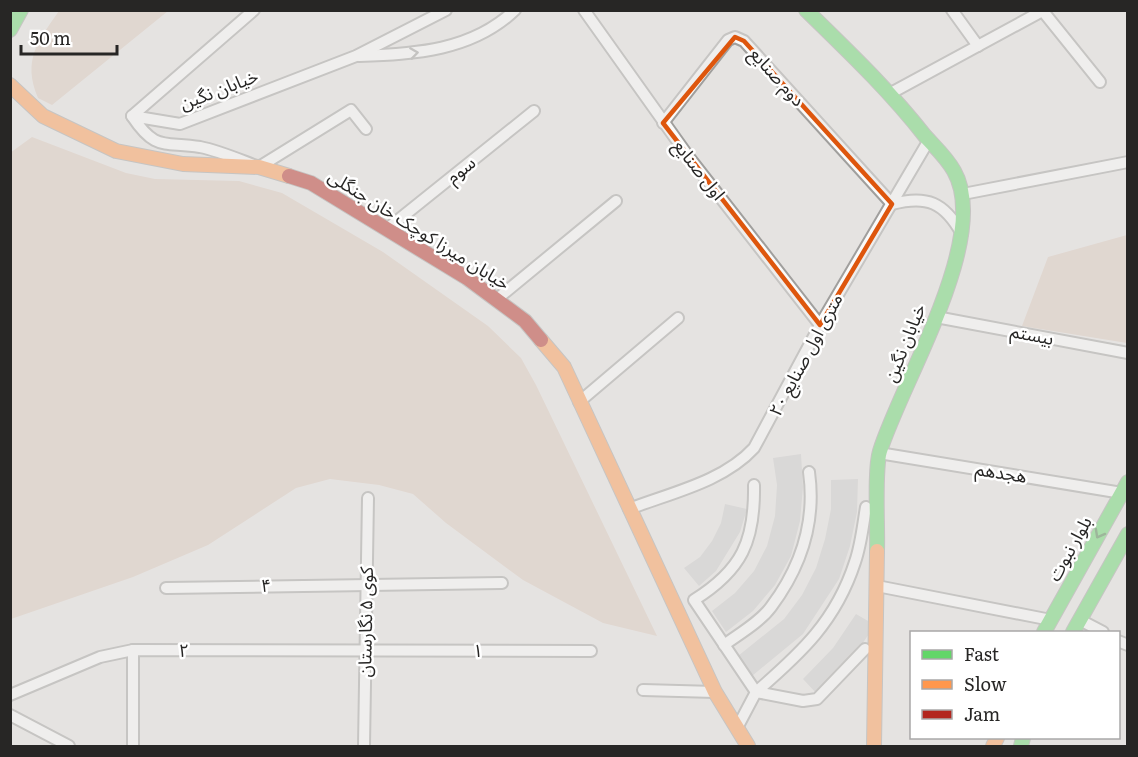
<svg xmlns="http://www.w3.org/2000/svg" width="1138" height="757" font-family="Literata,'Noto Sans Arabic',serif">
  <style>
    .green { fill: #dac7ba }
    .building { fill: #cbcac9 }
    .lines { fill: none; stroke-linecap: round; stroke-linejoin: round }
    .street-casing { stroke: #a09f9d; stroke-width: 14 }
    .fast-casing { stroke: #a09f9d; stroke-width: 16 }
    .slow-casing { stroke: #a09f9d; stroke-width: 16 }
    .jam-casing { stroke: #a09f9d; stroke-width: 16 }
    .street { stroke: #fbfbfa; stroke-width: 10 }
    .fast { stroke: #63d668; stroke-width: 14 }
    .slow { stroke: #ff974d; stroke-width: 14 }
    .jam { stroke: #b3261e; stroke-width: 14 }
    .oneway { stroke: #9c9b9a }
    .oneway2 { stroke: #457e46 }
    .marked { fill: none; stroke: #de560d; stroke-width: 4.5; stroke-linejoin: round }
    .labels { text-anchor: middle; stroke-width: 5; stroke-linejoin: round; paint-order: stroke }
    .street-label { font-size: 18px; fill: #272625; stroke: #fff }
  </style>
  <rect width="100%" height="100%" fill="#e5e3e1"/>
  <g class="green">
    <path d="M59,11V10L168,11L52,105L38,98C22,60 38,41 59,11Z"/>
    <polygon points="32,137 126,173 155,179 239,181 282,193 383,252 488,326 521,358 536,385 657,636 603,623 523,580 446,523 413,494 379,485 330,479 296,488 208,545 133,577 11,619 10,153"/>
    <polygon points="1127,235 1127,343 1022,326 1048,257"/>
  </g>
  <g class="building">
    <polygon points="801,454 803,487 800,521 791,556 775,585 753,611 726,632 712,611 735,593 754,571 767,546 775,516 777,485 773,458"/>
    <polygon points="858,479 857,512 850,546 839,579 803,634 752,676 738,656 784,619 802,595 816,568 825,539 831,509 831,480"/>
    <polygon points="725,504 747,509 740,532 716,571 699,586 684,568 700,557 712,541 721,523"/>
    <polygon points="856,614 875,625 850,662 817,694 803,679 833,648"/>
  </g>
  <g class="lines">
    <defs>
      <g id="street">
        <polyline points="584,10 688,156 820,325"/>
        <polyline points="952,10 978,46"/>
        <polyline points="1042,10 1100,82"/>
        <path d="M359,56C415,54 472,51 515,10"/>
        <polyline points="891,93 1044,10"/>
        <polyline points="132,116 254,10"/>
        <path d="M663,123L728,40L735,37L744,41L892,204C927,195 944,202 962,234"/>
        <path d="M366,129L351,110L259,167C240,160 220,151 200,147C164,141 156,152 132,116L180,124L356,56L446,10"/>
        <polyline points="963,194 1128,162"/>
        <polyline points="387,229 534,111"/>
        <polyline points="497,299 616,201"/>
        <polyline points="936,317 1128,353"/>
        <polyline points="579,402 678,318"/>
        <polyline points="879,453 1122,493"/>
        <path d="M754,485C755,541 742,570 694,600L756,692C801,653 836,621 855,562C861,545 863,525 866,507"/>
        <path d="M629,509C670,493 723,482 754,448L820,325L929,140"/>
        <polyline points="877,586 1051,620"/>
        <polyline points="166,588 502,583"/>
        <polyline points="1080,620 1103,632"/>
        <polyline points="1118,641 1128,645"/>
        <path d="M724,645C739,634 760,622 771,607C801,567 816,522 809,472"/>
        <polyline points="133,650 133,746"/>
        <polyline points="643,690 715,692"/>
        <polyline points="10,695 100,657 133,650 591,651"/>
        <polyline points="10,715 69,746"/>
        <polyline points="737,728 756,692 803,701 817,699 865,649"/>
        <polyline points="364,746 368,498"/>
      </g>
      <g id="fast">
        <path d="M806,10C848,51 889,90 925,136C935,147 947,158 954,171C992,237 901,383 880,451C874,470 878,528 877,551"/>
        <polyline points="10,30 21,10"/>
        <polyline points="1044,632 1128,482"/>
        <polyline points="1073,632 1128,534"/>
        <polyline points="1021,746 1023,738"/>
      </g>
      <g id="slow">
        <polyline points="10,85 43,116 116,151 183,164 259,167 289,176"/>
        <polyline points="541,340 564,367 715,692 748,746"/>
        <polyline points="874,746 877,551"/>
        <polyline points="993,746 997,738"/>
      </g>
      <polyline id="jam" points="289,176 311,183 467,278 525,321 541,340"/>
    </defs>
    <use href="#street" class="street-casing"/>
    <use href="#fast" class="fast-casing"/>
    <use href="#slow" class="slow-casing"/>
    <use href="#jam" class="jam-casing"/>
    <use href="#street" class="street"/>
    <use href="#fast" class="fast"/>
    <use href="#slow" class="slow"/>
    <use href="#jam" class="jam"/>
  </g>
  <defs><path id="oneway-chevron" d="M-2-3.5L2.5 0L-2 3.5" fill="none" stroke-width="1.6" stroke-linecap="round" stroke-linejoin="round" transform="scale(1.5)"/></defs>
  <use class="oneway" href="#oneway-chevron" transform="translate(414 53) rotate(-8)"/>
  <use class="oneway2" href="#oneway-chevron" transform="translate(1099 534) rotate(119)"/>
  <path d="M0 0H1138V757H0ZM735,37L744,41L892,204L820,325L663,123Z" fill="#e5e3e1" fill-opacity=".55" fill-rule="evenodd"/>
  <path class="marked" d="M735,37L744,41L892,204L820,325L663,123Z"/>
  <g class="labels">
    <g class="street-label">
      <text transform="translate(777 77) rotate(48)" y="6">دوم صنایع</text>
      <text transform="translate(219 90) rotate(-21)" y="6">خیابان نگین</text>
      <text transform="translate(461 170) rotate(-39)" y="6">سوم</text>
      <text transform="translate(699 170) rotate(52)" y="6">اول صنایع</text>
      <text transform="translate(419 230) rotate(32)" y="6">خیابان میرزا کوچک خان جنگلی</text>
      <text transform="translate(1032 335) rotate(11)" y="6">بیستم</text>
      <text transform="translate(905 343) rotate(-68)" y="6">خیابان نگین</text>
      <text transform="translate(806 355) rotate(-62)" y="6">۲۰ متری اول صنایع</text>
      <text transform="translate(1001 473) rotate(9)" y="6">هجدهم</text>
      <text transform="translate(1070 549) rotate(-61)" y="6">بلوار نبوت</text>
      <text transform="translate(266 586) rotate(-1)" y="6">۴</text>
      <text transform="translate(366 622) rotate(-89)" y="6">کوی ۵ نگارستان</text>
      <text x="184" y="657">۲</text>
      <text x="478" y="657">۱</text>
    </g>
  </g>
  <rect width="1138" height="757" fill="none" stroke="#272625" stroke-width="24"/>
  <rect x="910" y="631" width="210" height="108" fill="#ffffff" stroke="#a9a8a8" stroke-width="1.5"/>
  <rect x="922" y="650" width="30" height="9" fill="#63d668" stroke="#a9a8a8" stroke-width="1.5"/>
  <text x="964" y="661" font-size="18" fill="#272625">Fast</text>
  <rect x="922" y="680" width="30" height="9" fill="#ff974d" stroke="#a9a8a8" stroke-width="1.5"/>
  <text x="964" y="691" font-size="18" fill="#272625">Slow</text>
  <rect x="922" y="710" width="30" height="9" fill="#b3261e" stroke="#a9a8a8" stroke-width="1.5"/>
  <text x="964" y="721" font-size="18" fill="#272625">Jam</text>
  <path d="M21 45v9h96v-9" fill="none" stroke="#272625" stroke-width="3"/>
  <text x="30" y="45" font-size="18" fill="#272625" stroke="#ffffff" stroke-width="4.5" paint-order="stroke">50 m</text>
</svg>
